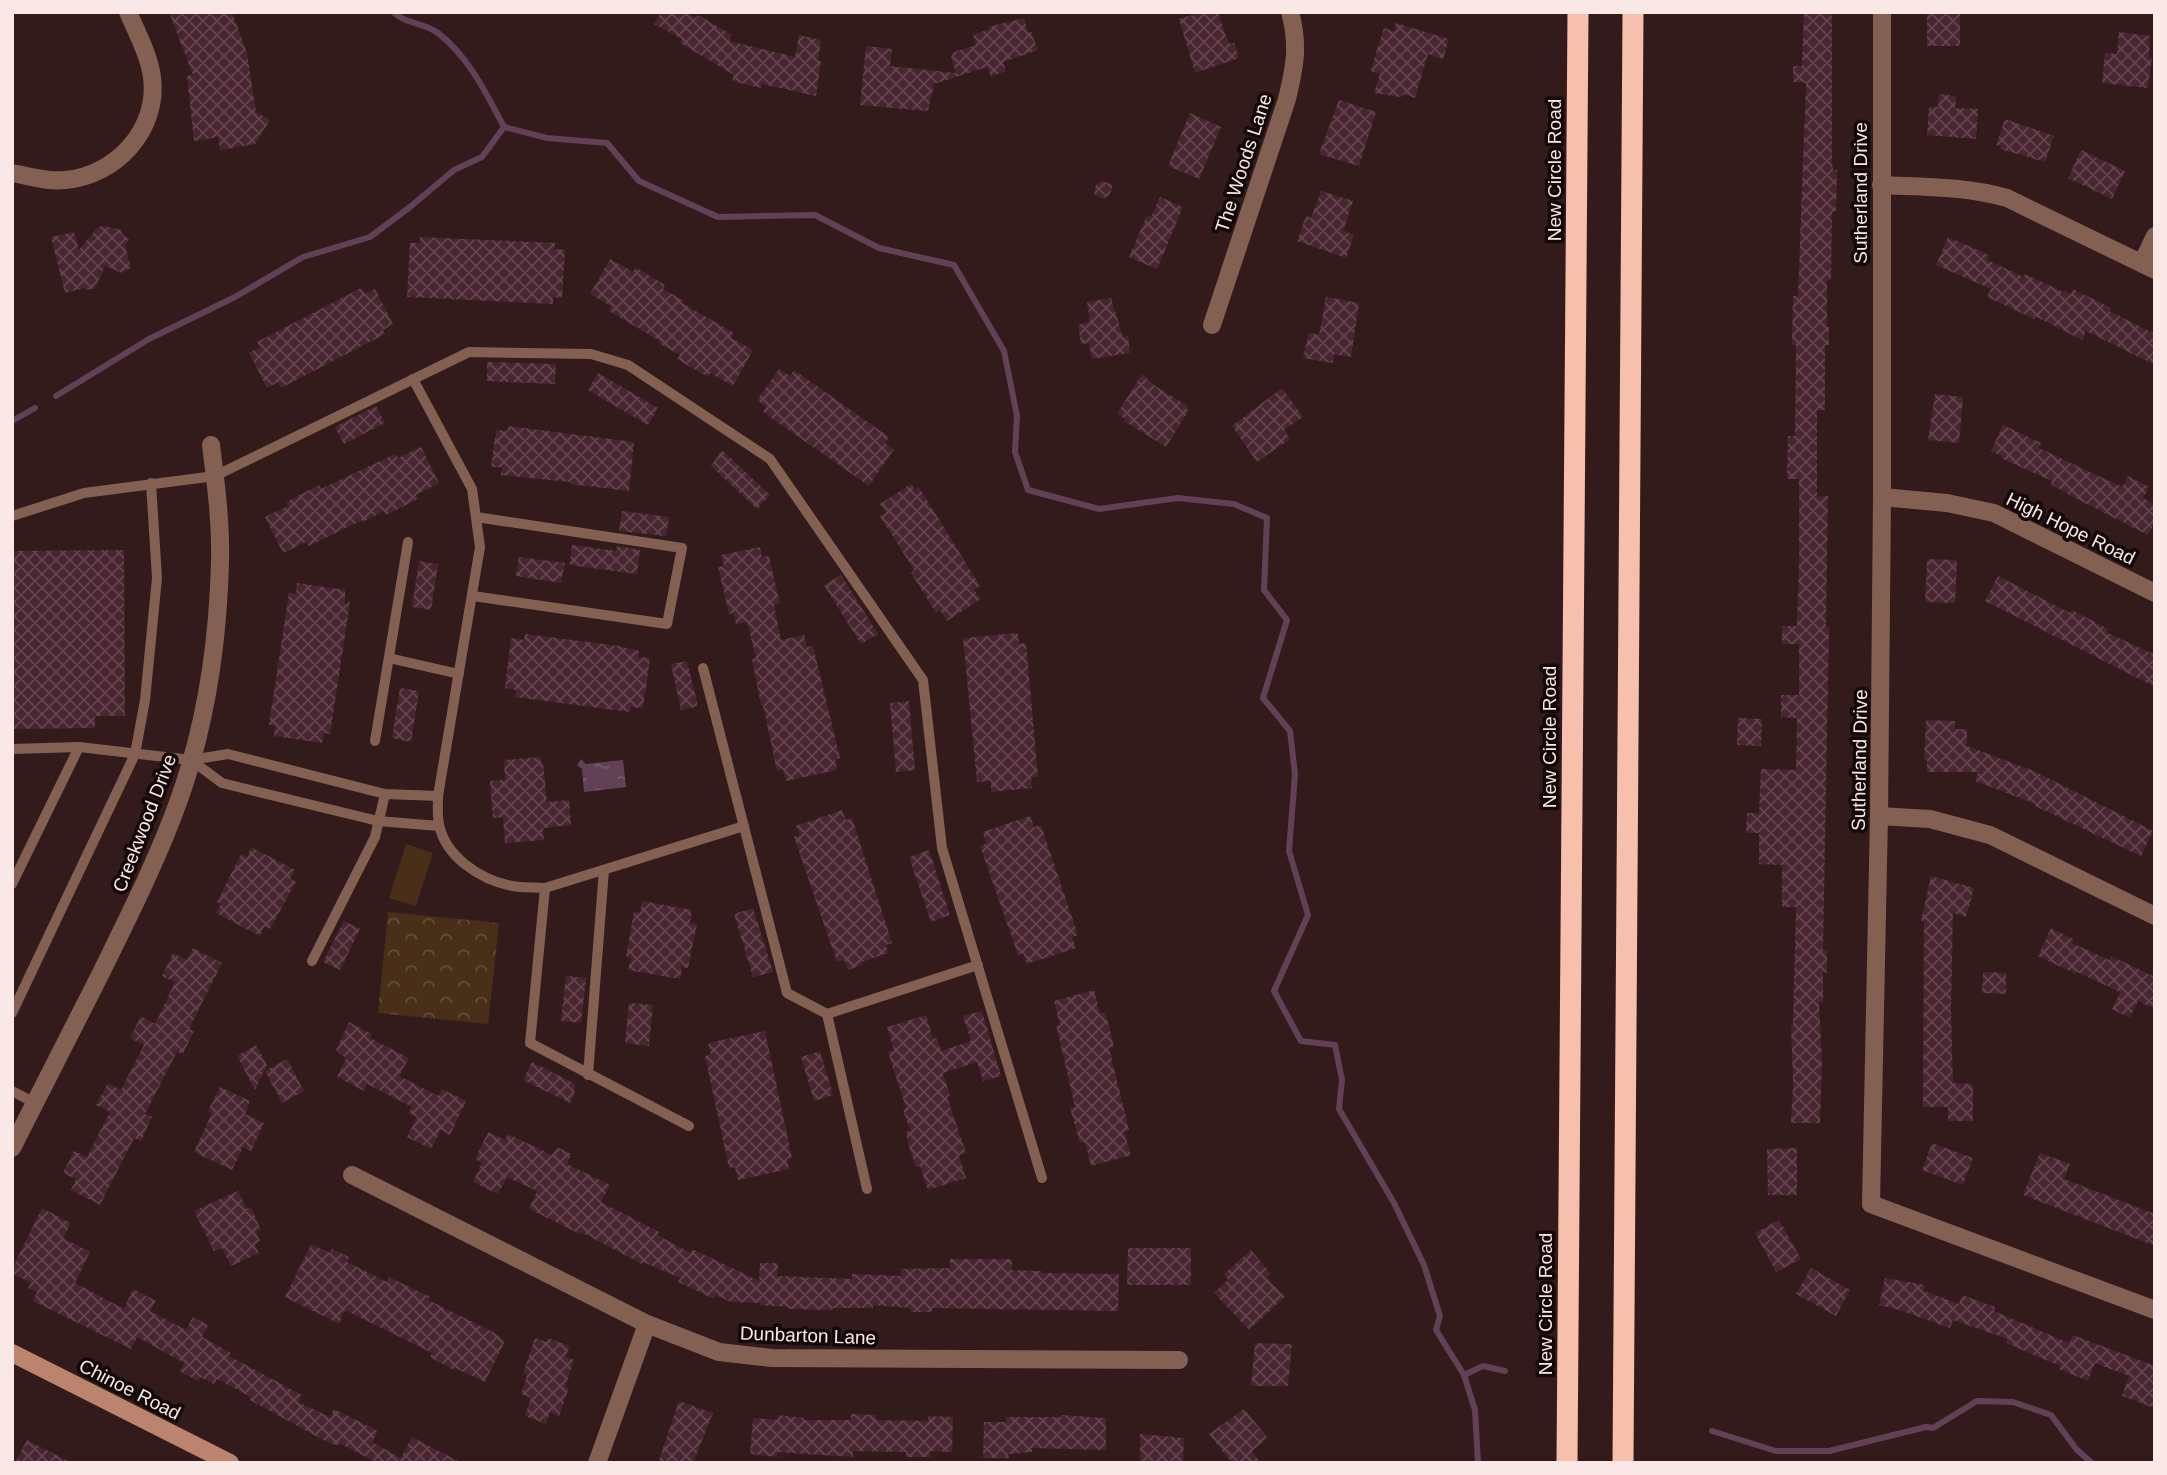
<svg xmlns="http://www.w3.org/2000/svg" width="2167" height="1475" font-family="Arial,sans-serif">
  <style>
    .green { fill: #492f18 }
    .park { fill: url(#park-crowns) }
    .water { fill: url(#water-ripples) }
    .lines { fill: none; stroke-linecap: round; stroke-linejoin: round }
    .stream { stroke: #624156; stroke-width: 6 }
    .building { fill: url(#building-cross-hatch) }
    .lane { stroke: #846053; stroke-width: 10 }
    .street { stroke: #846053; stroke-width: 18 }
    .secondary { stroke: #bc836d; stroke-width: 18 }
    .highway { stroke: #f7c0ac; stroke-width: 21 }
    .labels { text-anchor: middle; stroke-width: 7; stroke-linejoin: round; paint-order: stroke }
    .street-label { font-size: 19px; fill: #fae8e7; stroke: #140909 }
  </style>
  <defs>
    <pattern id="park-crowns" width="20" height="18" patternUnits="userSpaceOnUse" patternTransform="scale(1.75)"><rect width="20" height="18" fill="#492f18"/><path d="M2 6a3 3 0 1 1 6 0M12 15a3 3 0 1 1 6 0" fill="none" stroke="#644d3a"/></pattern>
    <pattern id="water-ripples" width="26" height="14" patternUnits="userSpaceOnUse" patternTransform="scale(1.75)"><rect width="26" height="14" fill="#624156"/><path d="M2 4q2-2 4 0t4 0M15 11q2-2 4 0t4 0" fill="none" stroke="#795c6e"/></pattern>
    <pattern id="building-cross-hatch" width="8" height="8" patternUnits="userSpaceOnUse" patternTransform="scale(1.75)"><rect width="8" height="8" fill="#482530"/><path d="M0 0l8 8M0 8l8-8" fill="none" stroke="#63454e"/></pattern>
  </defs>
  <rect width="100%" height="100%" fill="#331b1b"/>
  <polygon class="green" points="406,844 433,853 416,906 389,898"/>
  <polygon class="park" points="388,912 499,923 488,1024 378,1013"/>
  <polygon class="water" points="581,759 586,764 623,760 626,787 584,792 582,769 577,765"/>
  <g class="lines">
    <g class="stream">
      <path d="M393,12C405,24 425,23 438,33C469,57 486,93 504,127L547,138L607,143L639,181L718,217L815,215L879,248L954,265L1004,351L1017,416L1015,452L1028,490L1099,509L1178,498L1234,504L1267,518L1264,590L1287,620L1263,698L1290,731L1295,774L1289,851L1308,915L1274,991L1301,1041L1335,1045L1342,1080L1339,1109L1394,1203L1424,1265L1440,1316L1436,1330L1464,1375L1483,1366L1505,1371"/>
      <polyline points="56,396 149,339 235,297 303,257 370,237 410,207 454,170 482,157 504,127"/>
      <polyline points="12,421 35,408"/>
      <polyline points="1464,1375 1475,1410 1478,1463"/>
      <polyline points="1712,1431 1776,1451 1829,1451 1926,1427 1933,1428 1977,1401 2013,1402 2051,1415 2077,1450 2092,1463"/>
    </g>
  </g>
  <g class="building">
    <polygon points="169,12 232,12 247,53 256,112 270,120 255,144 220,150 218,137 194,141 187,76 193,75"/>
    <polygon points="661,12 686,12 696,18 698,15 732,35 729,41 795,57 799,35 821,40 818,61 821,61 816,96 762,84 761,88 732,81 734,75 680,43 682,39 654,24"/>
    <polygon points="1203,12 1218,12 1226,37 1230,44 1234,43 1239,58 1195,73 1179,19"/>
    <polygon points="1804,12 1832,12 1832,164 1833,170 1837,170 1836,211 1833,211 1832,215 1831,280 1827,280 1827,327 1829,327 1829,345 1825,345 1825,410 1817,410 1817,497 1828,496 1826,627 1829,627 1823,950 1827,950 1827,973 1823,972 1823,1002 1819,1002 1822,1062 1820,1123 1791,1123 1793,1083 1791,1025 1793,1025 1796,907 1782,907 1782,865 1759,864 1759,833 1746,833 1747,813 1759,813 1761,769 1796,770 1797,718 1781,717 1781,695 1799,695 1799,644 1782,644 1782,626 1797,626 1799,562 1799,479 1787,479 1788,436 1795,436 1796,345 1792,345 1793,296 1798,296 1806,83 1793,82 1793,66 1802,66"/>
    <rect x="1927" y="12" width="33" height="34"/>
    <polygon points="1024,18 1028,32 1031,32 1038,50 1003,62 1006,71 991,77 987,67 934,84 928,111 860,105 866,46 892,49 890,66 956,73 951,57 954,52 976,45 973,35 989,29 988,27"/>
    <polygon points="1396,23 1449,39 1443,59 1428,54 1415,98 1404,94 1400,97 1374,93 1380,74 1371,71 1375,56 1384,28 1394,31"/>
    <polygon points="2119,32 2150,36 2149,57 2152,58 2148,88 2102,83 2105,53 2117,54"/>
    <polygon points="1939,94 1956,96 1955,108 1978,109 1976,139 1927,135 1929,107 1938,107"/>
    <polygon points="1339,100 1376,112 1359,166 1319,154"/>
    <polygon points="1190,113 1221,127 1199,179 1168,166"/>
    <polygon points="2005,119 2054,136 2045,162 2000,149 2001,146 1996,145"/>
    <polygon points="2081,150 2125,171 2112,199 2068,178"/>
    <polygon points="1102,181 1113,185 1109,196 1103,198 1094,195 1096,184"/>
    <polygon points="1321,191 1353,201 1343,231 1354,235 1346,258 1297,241 1306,216 1311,218"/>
    <polygon points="1160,197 1183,207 1157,269 1129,257 1147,215 1151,217"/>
    <polygon points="104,226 121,230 123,235 129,239 125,246 131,268 122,273 105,266 95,288 87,290 84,288 65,293 51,237 74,232 79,250 98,227"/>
    <polygon points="420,237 555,243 554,249 565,250 562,298 553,297 553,304 407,297 410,243 420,243"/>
    <polygon points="1948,237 1989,255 1987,260 2024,277 2025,274 2063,292 2064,290 2071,294 2073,289 2111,308 2109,311 2155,334 2155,365 2086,331 2082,340 2035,316 2034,319 1987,297 1991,289 1936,265"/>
    <polygon points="610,259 633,272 635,267 665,285 663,289 684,301 682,303 734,333 731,338 753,350 733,386 710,373 708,377 687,365 677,359 680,355 659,343 660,341 609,311 611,306 590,294"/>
    <polygon points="361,288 365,294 375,289 393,324 383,330 385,334 281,388 278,382 267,388 249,353 260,347 257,342"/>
    <polygon points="1326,297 1359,303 1351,357 1334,354 1333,363 1303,358 1309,333 1319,335"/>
    <polygon points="1111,298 1123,337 1128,336 1130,353 1092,359 1089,343 1081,344 1078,325 1090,321 1087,302"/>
    <polygon points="487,362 556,364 555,384 487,381"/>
    <polygon points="779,369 790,376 794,370 889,437 885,443 894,449 869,486 763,412 766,407 757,400"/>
    <polygon points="598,373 658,408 648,425 588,390"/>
    <polygon points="1142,374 1155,386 1188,406 1186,409 1189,410 1166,447 1124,421 1126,419 1117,414"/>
    <polygon points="1282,388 1303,417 1284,430 1290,439 1257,462 1232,426"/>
    <polygon points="1935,394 1963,397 1959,443 1928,440"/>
    <polygon points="376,406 385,423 344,444 335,427"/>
    <polygon points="2003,425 2041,443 2039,448 2122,487 2128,476 2149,487 2143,498 2155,504 2155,522 2148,535 2071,496 2051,484 2052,481 2001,458 2002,456 1991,451"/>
    <polygon points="508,426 634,442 629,491 570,484 570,482 501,475 502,467 491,467 496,430 507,431"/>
    <polygon points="421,447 439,483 416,495 418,499 386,515 384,511 363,522 362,520 309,546 306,542 283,553 265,517 288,506 286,502 319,485 321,489 395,454 398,458"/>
    <polygon points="722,450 770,495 757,509 711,466"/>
    <polygon points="911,484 915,490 919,487 980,586 974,590 981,599 947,621 940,610 936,613 918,584 911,573 914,570 880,516 886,513 880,504"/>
    <polygon points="622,511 669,517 666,536 619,531"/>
    <polygon points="572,545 616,551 617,546 640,550 637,574 570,565"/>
    <polygon points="760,547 762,557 769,556 775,583 780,603 774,605 781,640 804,635 807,647 813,646 840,758 835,759 837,770 786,781 783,769 777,771 763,705 761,705 752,659 756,658 747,622 736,624 733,613 729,614 718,567 724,566 721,555"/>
    <polygon points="124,550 125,716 95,716 95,728 12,729 12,551"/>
    <polygon points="519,557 565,563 561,583 516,576"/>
    <polygon points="1927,559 1957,560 1955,603 1925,602"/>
    <polygon points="419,561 438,564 431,610 412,607"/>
    <polygon points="841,575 878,634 861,644 824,585"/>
    <polygon points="1998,576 2070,613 2072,610 2108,629 2106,632 2155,655 2155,687 1985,601"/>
    <polygon points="297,583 345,590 345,604 350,602 330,734 324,733 322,743 274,736 275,726 269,725 289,593 296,594"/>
    <polygon points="1018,633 1019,644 1026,643 1038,777 1031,777 1032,788 991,792 991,781 977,782 963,638"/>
    <polygon points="525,634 619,646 639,651 638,657 650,658 643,708 631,707 630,712 515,697 516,690 505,688 511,638 524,640"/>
    <polygon points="687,661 698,706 681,710 671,664"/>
    <polygon points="400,688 419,691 411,742 392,738"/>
    <polygon points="909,701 915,770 896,772 890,703"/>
    <polygon points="1738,718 1762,719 1761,746 1737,745"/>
    <polygon points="1926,720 1955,721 1955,729 1967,729 1967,746 2034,771 2153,831 2141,856 2035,806 2036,804 1975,781 1978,772 1927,772 1927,760 1924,760"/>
    <polygon points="540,757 541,762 543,762 547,802 569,800 571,825 543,828 544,840 505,843 503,817 493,818 490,781 505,780 504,760"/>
    <polygon points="842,810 846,820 852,818 892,943 886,945 888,953 862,962 862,965 848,970 844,960 837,962 794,837 800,835 796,826"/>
    <polygon points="1030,816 1034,827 1041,825 1078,935 1072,937 1076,948 1027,964 1023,953 1018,955 980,846 986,844 983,832"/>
    <polygon points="251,847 295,870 290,879 296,882 270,929 265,926 260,936 216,913 221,904 217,902 241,854 247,857"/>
    <polygon points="929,850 950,915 931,922 909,857"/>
    <polygon points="1931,876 1974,888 1966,917 1953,913 1951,1008 1953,1083 1973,1084 1973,1121 1948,1121 1948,1107 1923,1107 1924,921 1921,921"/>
    <polygon points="642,901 692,910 690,923 697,924 688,968 682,967 680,979 628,970 631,958 626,957 634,911 640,913"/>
    <polygon points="753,908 773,972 753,977 734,914"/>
    <polygon points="344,921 360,929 340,970 323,962"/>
    <polygon points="2051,928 2073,939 2072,943 2109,960 2111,956 2155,977 2155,1009 2138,1001 2130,1018 2112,1009 2120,992 2077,972 2076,974 2038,956"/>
    <polygon points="193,948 222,963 189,1029 194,1031 183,1054 177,1052 145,1114 152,1117 141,1141 134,1138 100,1205 71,1190 76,1179 63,1173 74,1151 87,1157 110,1112 96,1105 108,1083 121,1090 144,1045 130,1038 141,1016 155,1024 160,1014 175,982 162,976 173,953 187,960"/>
    <polygon points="1983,972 2006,973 2006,994 1982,993"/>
    <polygon points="566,976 586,978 581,1023 561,1021"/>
    <polygon points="1094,990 1100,1014 1105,1012 1111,1034 1114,1047 1109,1048 1129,1130 1124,1132 1131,1155 1091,1166 1085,1142 1080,1143 1070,1108 1075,1107 1056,1025 1060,1025 1054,1001"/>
    <polygon points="629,1003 653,1005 649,1046 625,1043"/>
    <polygon points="982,1011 1001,1076 983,1081 977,1062 943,1073 950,1096 947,1097 966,1153 959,1155 966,1178 928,1190 920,1166 916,1167 909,1147 906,1132 910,1131 903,1109 906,1108 888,1052 894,1050 887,1027 926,1015 933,1039 937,1038 941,1051 971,1041 963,1016"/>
    <polygon points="349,1022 372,1034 370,1038 409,1058 399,1076 438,1096 442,1089 466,1101 450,1135 441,1130 431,1149 407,1137 417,1117 409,1113 412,1107 367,1084 364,1091 337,1077 346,1058 336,1050"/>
    <polygon points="765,1031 792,1158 787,1159 789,1169 738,1180 735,1167 729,1168 705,1056 711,1055 708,1043"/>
    <polygon points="256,1045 267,1065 255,1090 237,1056"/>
    <polygon points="820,1051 833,1095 814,1101 801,1057"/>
    <polygon points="287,1059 304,1091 282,1103 265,1071"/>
    <polygon points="532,1062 575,1084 574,1095 570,1103 523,1080"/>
    <polygon points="220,1087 250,1101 245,1114 264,1123 251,1151 243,1147 232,1170 194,1152 212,1113 208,1111"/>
    <polygon points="488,1132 505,1140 508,1134 552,1155 557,1147 571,1154 567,1164 610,1185 601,1202 659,1232 657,1235 691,1253 692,1249 759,1281 760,1263 778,1263 777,1276 852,1279 852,1274 901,1276 901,1269 950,1268 950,1259 1012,1259 1012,1270 1042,1271 1042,1273 1119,1274 1118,1311 932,1308 932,1312 911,1312 910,1308 873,1305 873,1308 833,1308 832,1310 788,1309 788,1307 760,1305 761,1303 731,1302 716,1295 714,1299 678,1282 680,1278 643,1262 642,1264 581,1232 580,1234 529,1209 537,1191 507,1177 498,1194 473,1182 482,1163 475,1159"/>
    <polygon points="1932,1143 1973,1158 1963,1185 1922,1170"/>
    <polygon points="1797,1148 1797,1195 1768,1195 1767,1149"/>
    <polygon points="2040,1153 2070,1164 2064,1179 2155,1214 2155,1246 2023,1195"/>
    <polygon points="238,1191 247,1209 251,1207 261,1230 256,1232 260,1241 255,1244 259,1253 231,1266 222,1248 214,1251 194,1211"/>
    <polygon points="42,1208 71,1223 63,1238 90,1252 75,1283 124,1309 133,1289 156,1301 150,1311 186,1330 193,1317 208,1325 202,1337 231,1353 229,1356 302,1395 298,1402 330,1417 334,1409 378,1431 372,1442 401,1458 412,1437 462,1463 378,1463 339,1443 338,1445 331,1444 312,1434 250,1400 251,1397 217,1379 214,1384 200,1377 198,1381 180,1371 184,1363 137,1337 131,1349 33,1301 37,1292 28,1288 31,1283 12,1273 12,1269"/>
    <polygon points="1779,1220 1801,1259 1776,1272 1755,1233"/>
    <polygon points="311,1244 330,1253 332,1249 349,1257 347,1262 387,1282 389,1277 430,1297 428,1300 493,1332 505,1341 485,1382 455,1368 454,1370 430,1357 432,1353 345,1310 339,1324 285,1297"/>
    <polygon points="1128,1248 1191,1248 1191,1285 1127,1285"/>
    <polygon points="1251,1250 1271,1274 1267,1278 1285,1297 1249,1330 1214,1293 1228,1280 1224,1274"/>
    <polygon points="1811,1268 1850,1290 1836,1316 1796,1294"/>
    <polygon points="1885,1278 1925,1285 1924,1291 1959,1304 1962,1295 1995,1307 1994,1311 2069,1343 2073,1335 2155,1366 2155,1408 2122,1396 2129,1376 2095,1363 2088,1381 2059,1369 2060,1366 2006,1343 2008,1339 1953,1320 1950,1328 1899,1310 1879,1305"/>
    <polygon points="535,1338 547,1342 548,1338 569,1346 566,1357 574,1360 565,1387 569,1388 559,1416 550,1412 546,1424 525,1416 531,1398 521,1394 527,1375 523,1373"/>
    <polygon points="1255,1343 1292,1344 1288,1386 1251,1386"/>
    <polygon points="679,1401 713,1413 693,1463 658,1463"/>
    <polygon points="1244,1409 1268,1438 1252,1451 1261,1463 1232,1463 1209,1434"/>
    <polygon points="851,1414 876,1415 876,1420 929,1421 928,1416 953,1417 952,1452 930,1451 930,1457 906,1457 906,1452 853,1451 853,1457 777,1452 777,1457 750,1454 753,1418 777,1420 778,1415 804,1418 804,1420 851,1420"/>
    <polygon points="1062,1415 1106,1418 1106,1450 1032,1448 1032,1452 1008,1454 1009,1458 983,1458 984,1422 1006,1422 1006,1417 1062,1417"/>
    <polygon points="1140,1434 1184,1438 1183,1463 1140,1463"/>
    <polygon points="27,1440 72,1463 15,1463"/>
  </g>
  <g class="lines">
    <g class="lane">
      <path d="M413,379L472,489L480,547L438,796C438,805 437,815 439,824C445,857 481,880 512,886C522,888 534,887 545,888"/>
      <polyline points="12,516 84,493 215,476 469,352 591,354 628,365 770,459 923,680 942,848 1042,1178"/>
      <polyline points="473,596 667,624 682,548 476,517"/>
      <polyline points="389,658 459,674"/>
      <polyline points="703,668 787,993 827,1014 978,965"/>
      <polyline points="375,741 408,542"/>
      <polyline points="12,749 79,747 191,760 228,754 385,794 438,796"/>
      <polyline points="191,760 222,783 378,821 439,826"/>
      <polyline points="12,884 79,747"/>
      <polyline points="312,961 375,837 385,794"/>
      <polyline points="12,1013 135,754 145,700 157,578 151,483"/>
      <polyline points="827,1014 867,1189"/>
      <polyline points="588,1075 604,870"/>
      <polyline points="12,1091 35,1103"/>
      <polyline points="689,1126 530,1043 545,888 744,826"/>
    </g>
    <g class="street">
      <polyline points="1882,12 1882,497 1879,816 1871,1204 2155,1310"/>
      <path d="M12,173C29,176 48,182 65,180C116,176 159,129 152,77C149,55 137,33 128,12"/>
      <path d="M1881,185C1924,187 1965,186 2007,198L2155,270"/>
      <polyline points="2142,263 2155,236"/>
      <path d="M1212,325L1287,99C1295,66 1299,45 1290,12"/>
      <polyline points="1882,497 1947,503 1994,513 2155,593"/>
      <polyline points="1879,816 1930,819 1990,835 2155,916"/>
      <path d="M12,1148C41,1091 70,1034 99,977C128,918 158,859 180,797C206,723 218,641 220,562C221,523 216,484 211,445"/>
      <polyline points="352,1175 647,1324 719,1352 772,1358 1179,1360"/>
      <polyline points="597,1463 647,1324"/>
    </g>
    <polyline class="secondary" points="12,1353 230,1463"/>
    <g class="highway">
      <polyline points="1567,1463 1578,12"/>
      <polyline points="1623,1463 1633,12"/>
    </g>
  </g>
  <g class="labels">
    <g class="street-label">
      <text transform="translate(1243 163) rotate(-72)" y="7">The Woods Lane</text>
      <text transform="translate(1554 170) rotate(-90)" y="7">New Circle Road</text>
      <text transform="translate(1860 193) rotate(-90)" y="7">Sutherland Drive</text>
      <text transform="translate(2071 528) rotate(26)" y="7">High Hope Road</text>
      <text transform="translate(1549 737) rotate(-90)" y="7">New Circle Road</text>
      <text transform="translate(1859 760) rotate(-89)" y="7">Sutherland Drive</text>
      <text transform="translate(144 823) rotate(-69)" y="7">Creekwood Drive</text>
      <text transform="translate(1545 1304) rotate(-90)" y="7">New Circle Road</text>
      <text transform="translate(808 1335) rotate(2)" y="7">Dunbarton Lane</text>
      <text transform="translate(130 1389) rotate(27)" y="7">Chinoe Road</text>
    </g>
  </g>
  <rect width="2167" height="1475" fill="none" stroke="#fae8e7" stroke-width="28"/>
</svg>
